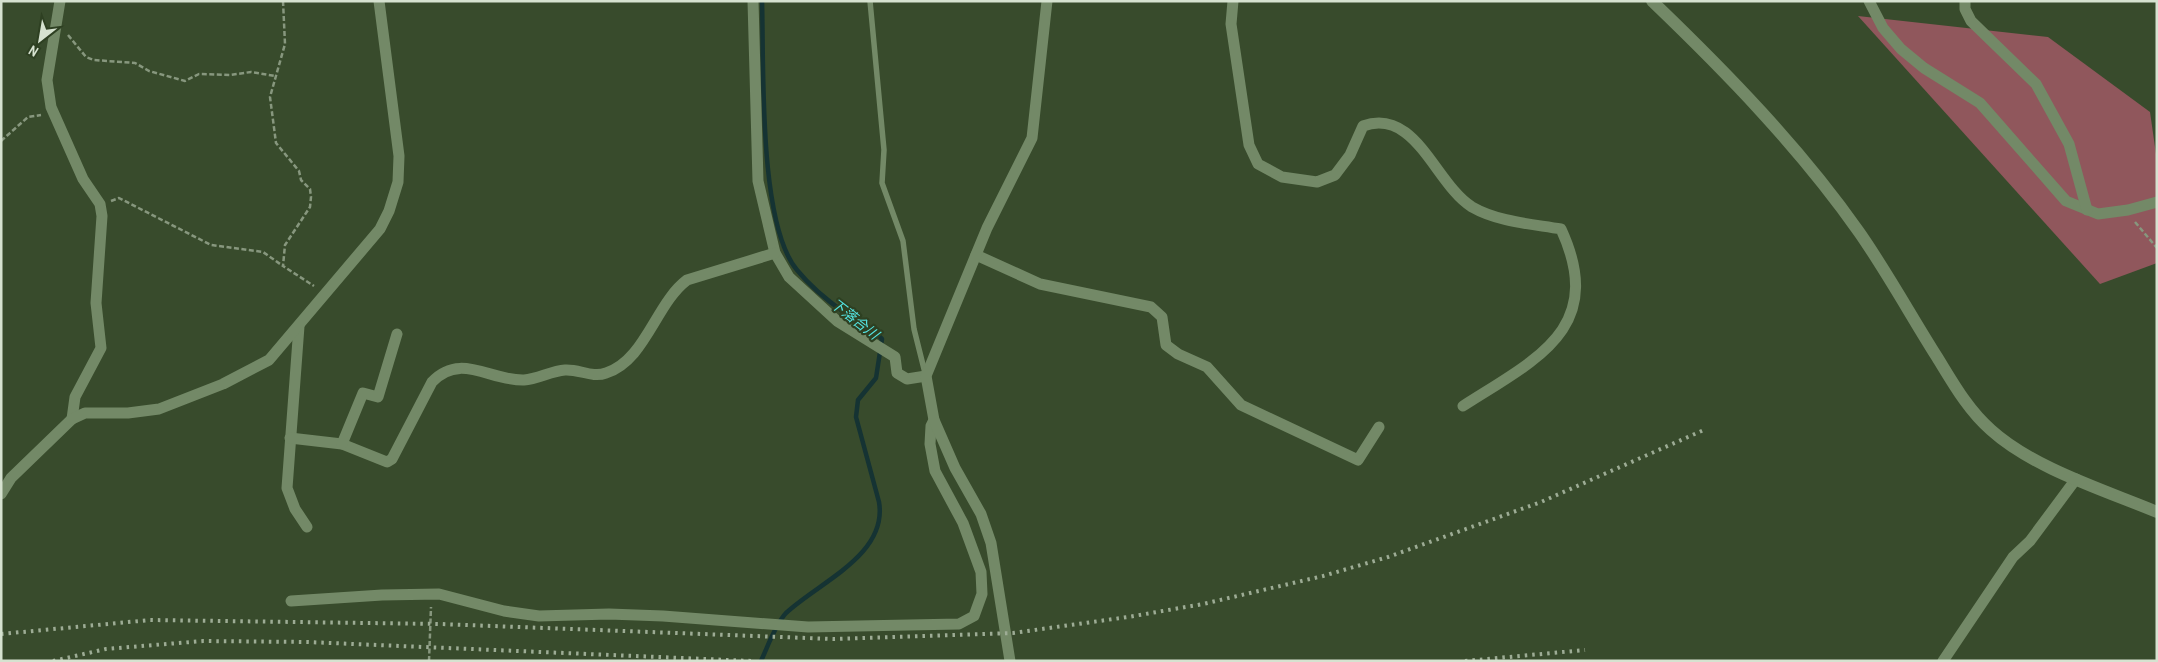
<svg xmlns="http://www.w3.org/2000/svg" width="2158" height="662" font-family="'Archivo Narrow','Noto Sans JP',sans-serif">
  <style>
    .green { fill: #90575c }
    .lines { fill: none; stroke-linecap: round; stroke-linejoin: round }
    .stream { stroke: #153333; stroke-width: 4.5 }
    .path { stroke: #87977e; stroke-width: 2.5; stroke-dasharray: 5 2.5; stroke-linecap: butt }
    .service { stroke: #738967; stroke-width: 5.5 }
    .minor { stroke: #738967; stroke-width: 11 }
    .tertiary { stroke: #738967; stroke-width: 12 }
    .rail { stroke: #9dac95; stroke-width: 4; stroke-dasharray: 2.5 5; stroke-linecap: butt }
    .labels { text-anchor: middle; stroke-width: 4.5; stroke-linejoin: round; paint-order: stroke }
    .water-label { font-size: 14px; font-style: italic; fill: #54e4e3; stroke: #2e4022 }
  </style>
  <rect width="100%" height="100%" fill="#384b2c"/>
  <polygon class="green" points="1858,16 2048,37 2150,112 2157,161 2157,263 2100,284"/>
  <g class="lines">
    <path class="stream" d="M761,661C768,646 775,625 786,613C819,582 888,555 879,502L856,417L858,400L876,378L882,339C872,327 858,322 845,313C828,301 810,286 797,270C758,224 764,63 762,1"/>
    <g class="path">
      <polyline points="283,1 285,44 270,97 276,143 299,171 301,180 310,189 311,197 310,207 285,245 283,266 314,286"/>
      <polyline points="68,35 86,57 94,60 135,63 149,71 185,81 199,74 230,75 251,72 275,76"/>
      <polyline points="1,141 28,117 41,115"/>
      <polyline points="111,201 119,198 211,245 263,252 283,266"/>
      <polyline points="2135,222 2157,248"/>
      <polyline points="429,661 431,607"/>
    </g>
    <polyline class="service" points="870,1 884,150 882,183 903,241 914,329 925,373"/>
    <g class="minor">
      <polyline points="60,1 47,80 51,107 83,179 100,204 102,216 96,303 101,348 75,397 72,419"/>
      <polyline points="753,1 758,181 775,253 789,277 837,321 895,357 897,373 907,379 926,376"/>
      <path d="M1233,1L1231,24L1249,145L1258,164L1282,177L1317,182L1335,175L1350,155L1363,126C1416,107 1435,184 1472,207C1498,222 1532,224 1561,229C1607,329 1536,359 1463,406"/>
      <polyline points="1869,1 1883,28 1901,49 1924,68 1980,103 2066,201 2098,214 2128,210 2157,202"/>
      <polyline points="1965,1 1965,9 1971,21 2036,84 2069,144 2087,210"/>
      <polyline points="976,255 1040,284 1151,307 1162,317 1166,345 1178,354 1207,367 1241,405 1358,460 1379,427"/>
      <polyline points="299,326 287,488 295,509 307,527"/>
      <path d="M290,438L342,444L387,462L392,459L432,382C460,352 490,381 524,380C538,379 551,371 565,370C579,369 592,378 606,373C645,361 656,303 687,280L775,253"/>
      <polyline points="342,444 363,393 378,397 397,334"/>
      <polyline points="1,494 11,478 72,419 85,413 128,413 159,409 223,384 269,360 380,229 389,211 398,182 399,156 379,1"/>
      <polyline points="291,601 382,595 439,594 504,611 539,616 609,614 663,616 808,627 959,624 974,616 982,594 981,572 963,523 935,471 930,444 931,426 934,420"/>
      <polyline points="1010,661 991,543 981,514 955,468 934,420 926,376 987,228 1032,138 1047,1"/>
      <polyline points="1943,661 2013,557 2030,541 2076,479"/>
    </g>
    <path class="tertiary" d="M1652,1C1726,72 1800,148 1859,232C1887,272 1911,316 1937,357C1953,383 1968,410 1991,430C2033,468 2104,490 2157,512"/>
    <g class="rail">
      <polyline points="1,634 150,620 440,624 833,639 1013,633 1128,617 1203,604 1323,576 1388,557 1541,502 1706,429"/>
      <polyline points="53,661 106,649 203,641 307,642 752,661"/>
      <polyline points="1465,661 1585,650"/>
    </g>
  </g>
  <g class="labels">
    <g class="water-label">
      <text transform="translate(855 319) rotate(38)" y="5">下落合川</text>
    </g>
  </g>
  <rect width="2158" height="662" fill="none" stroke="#d6e2d0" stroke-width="5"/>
  <g transform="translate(40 40) rotate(211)" stroke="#2e4022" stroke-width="4" paint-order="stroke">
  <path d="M0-4L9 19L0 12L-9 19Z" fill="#d6e2d0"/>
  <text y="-8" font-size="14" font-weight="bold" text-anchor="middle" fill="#d6e2d0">N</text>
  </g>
</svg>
